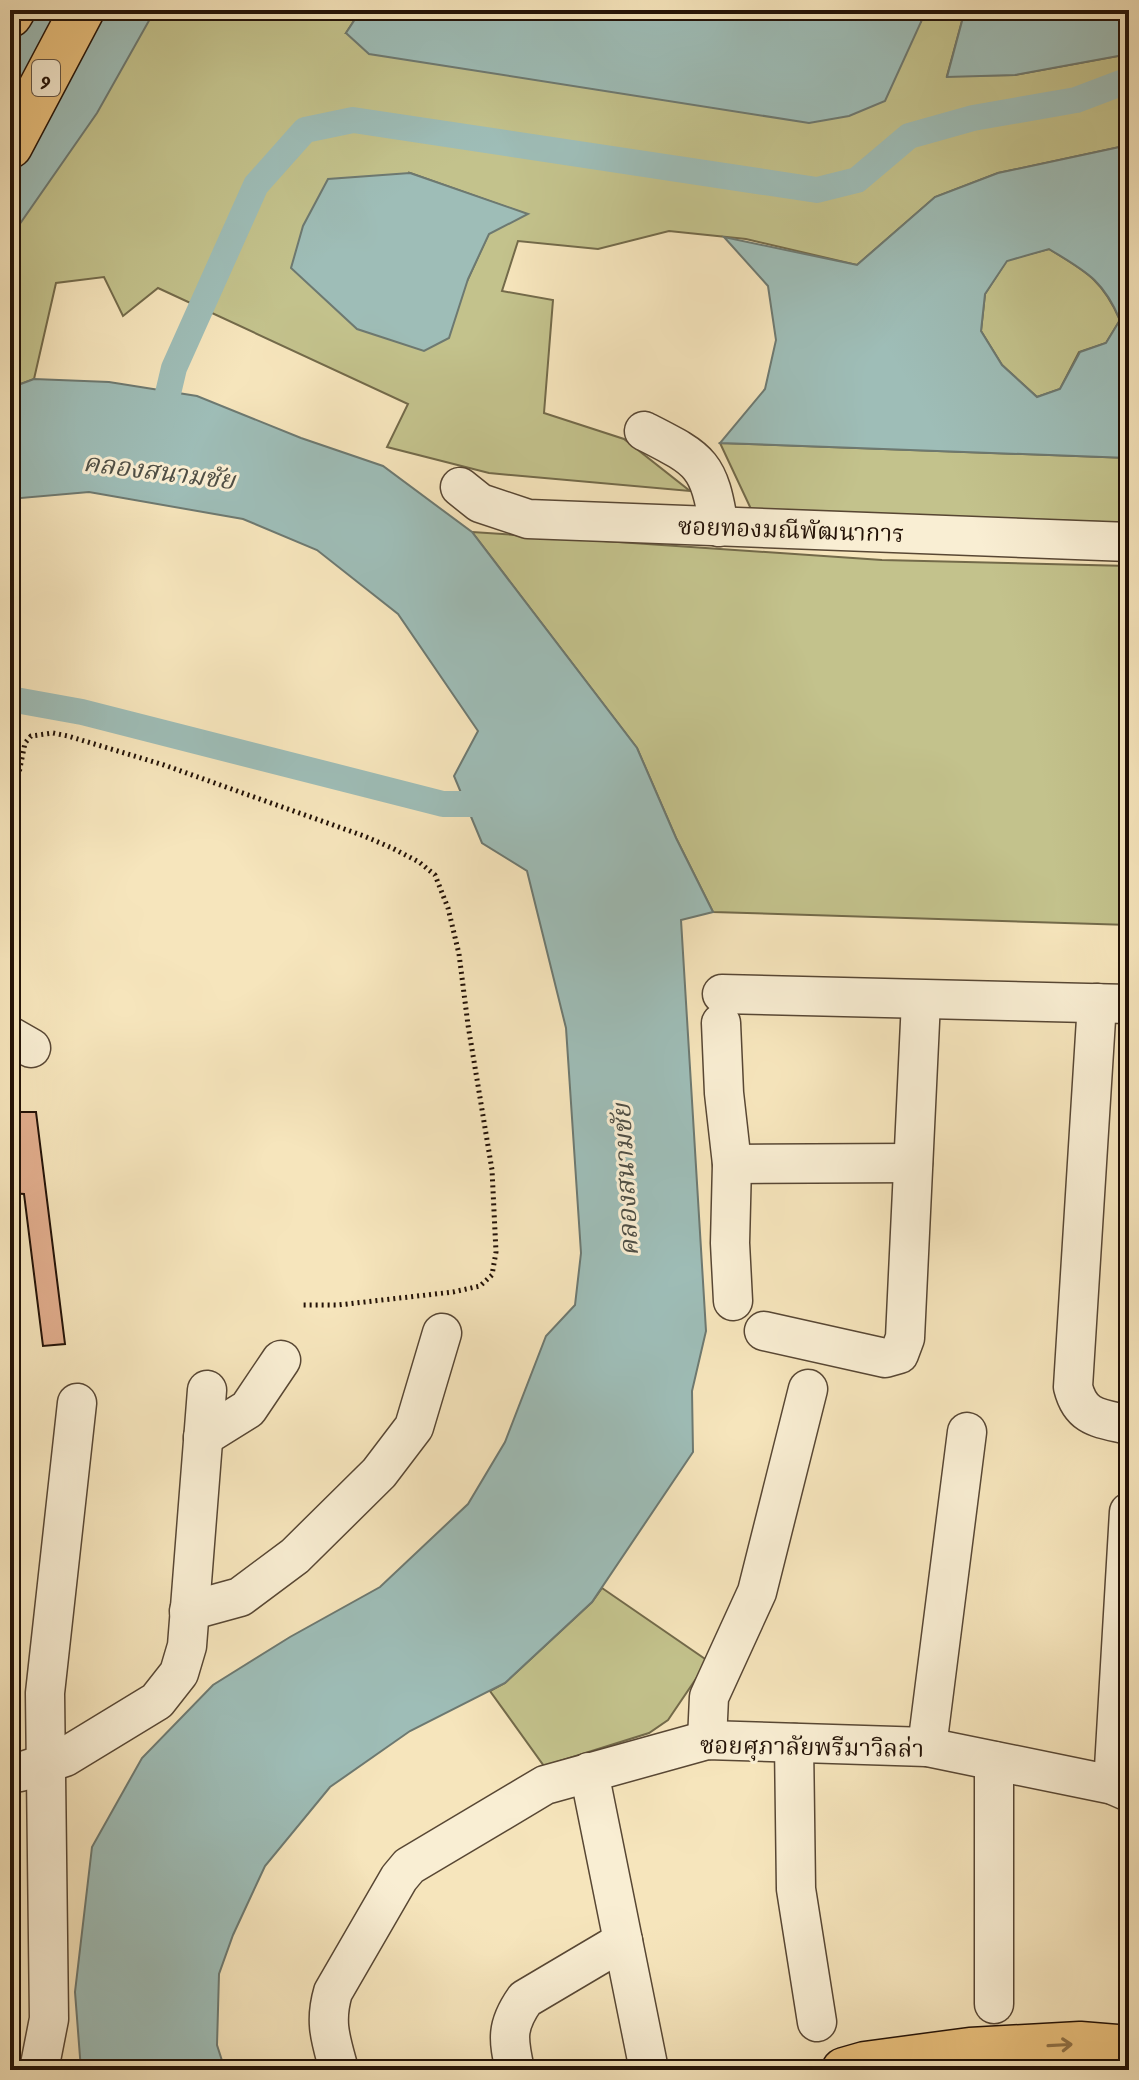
<svg xmlns="http://www.w3.org/2000/svg" width="1139" height="2080" font-family="'IM FELL English','Noto Serif Thai',serif">
  <style>
    .green { fill: #c3c28c; stroke: #736a4a; stroke-width: 2; fill-rule: evenodd }
    .water { fill: #9ebdb7; stroke: #6d7971; stroke-width: 2; fill-rule: evenodd }
    .lines { fill: none; stroke-linecap: round; stroke-linejoin: round }
    .canal { stroke: #9ebdb7; stroke-width: 26 }
    .building { fill: #e2ae8e; stroke: #231207; stroke-width: 2 }
    .minor-casing { stroke: #584734; stroke-width: 41 }
    .major-casing { stroke: #231207; stroke-width: 47 }
    .highway-casing { stroke: #231207; stroke-width: 47 }
    .path { stroke: #231207; stroke-width: 5; stroke-dasharray: 2 4; stroke-linecap: butt }
    .minor { stroke: #f9eed3; stroke-width: 38 }
    .major { stroke: #ebc27e; stroke-width: 44 }
    .highway { stroke: #ebc27e; stroke-width: 44 }
    .oneway { stroke: #917348 }
    .labels { text-anchor: middle; stroke-width: 6; stroke-linejoin: round; paint-order: stroke }
    .shield { fill: #f9eed3; stroke: #635444; stroke-width: 2 }
    .shield-label { font-size: 22px; font-weight: bold; fill: #231207 }
    .street-label { font-size: 24px; fill: #231207; stroke: #f9eed3 }
    .water-label { font-size: 26px; font-style: italic; fill: #4e4e45; stroke: #f9eed3 }
  </style>
  <rect width="100%" height="100%" fill="#f6e5bc"/>
  <filter id="stains"><feTurbulence type="fractalNoise" baseFrequency=".0025" numOctaves="4"/><feColorMatrix values="0 0 0 0 .2 0 0 0 0 .09 0 0 0 0 .02 0 0 0 .5 -.17"/></filter>
  <radialGradient id="worn" r=".72"><stop offset=".6" stop-color="#630" stop-opacity="0"/><stop offset="1" stop-color="#630" stop-opacity=".3"/></radialGradient>
  <g class="green">
    <path d="M10,10H361L346,33L921,22L924,10H965L947,76L1015,75L1129,54V145L998,173L935,197L857,265L746,239L669,231L598,249L518,241L502,291L553,300L544,413L624,439L690,491L489,473L387,447L408,404L158,288L123,316L104,277L56,283L34,379L10,388ZM410,173L526,214L489,233L468,279Z"/>
    <path d="M1049,249C1085,271 1102,279 1120,320L1106,343L1079,352L1060,389L1037,397L1002,365L981,331L985,294L1007,260Z"/>
    <polygon points="720,443 1129,458 1129,523 751,509"/>
    <polygon points="472,532 882,560 1129,566 1129,925 713,912 676,838 637,748"/>
    <polygon points="602,1588 708,1661 668,1720 649,1733 544,1766 490,1691 505,1683 592,1602"/>
  </g>
  <g class="water">
    <polygon points="10,10 155,10 97,113 10,238"/>
    <polygon points="361,10 924,10 921,22 885,101 849,116 809,123 369,54 346,33"/>
    <polygon points="965,10 1129,10 1129,54 1015,75 947,77"/>
    <path d="M1129,145V458L720,443L765,389L776,340L768,286L724,237L857,265L935,197L998,173ZM1049,249C1085,271 1103,279 1120,320L1106,343L1080,352L1060,389L1037,397L1002,365L981,331L985,294L1007,261Z"/>
    <polygon points="410,173 528,214 489,234 468,279 449,338 424,351 357,329 291,268 303,226 328,179"/>
    <polygon points="34,379 109,382 197,396 301,438 383,466 472,532 637,748 676,838 713,912 681,920 706,1331 692,1391 693,1452 592,1602 505,1683 410,1731 330,1787 265,1866 233,1935 219,1974 217,2045 225,2070 81,2070 75,1992 92,1847 142,1758 213,1685 290,1637 380,1587 468,1504 505,1442 546,1336 575,1305 581,1253 566,1028 527,871 482,843 454,776 478,731 398,614 317,550 243,519 89,492 10,499 10,388"/>
  </g>
  <g class="lines">
    <g class="canal">
      <polyline points="160,427 174,368 256,185 305,130 353,120 817,190 857,180 909,136 973,118 1076,100 1129,80"/>
      <polyline points="10,699 82,712 443,804 502,804"/>
    </g>
  </g>
  <polygon class="building" points="10,1112 36,1112 65,1344 43,1346 24,1194 10,1193"/>
  <g class="lines">
    <defs>
      <g id="minor">
        <path d="M644,431C701,460 709,463 719,527"/>
        <polyline points="460,487 480,503 528,519 1129,542"/>
        <polyline points="722,994 1129,1004"/>
        <path d="M1097,1003L1073,1387C1081,1419 1100,1418 1129,1425"/>
        <polyline points="721,1023 724,1093 732,1164 730,1243 733,1301"/>
        <polyline points="10,1036 31,1048"/>
        <polyline points="732,1164 913,1163"/>
        <polyline points="764,1331 885,1358 899,1354 905,1338 921,1001"/>
        <polyline points="203,1437 248,1409 281,1360"/>
        <polyline points="189,1611 240,1597 295,1556 379,1473 414,1427 442,1333"/>
        <polyline points="707,1740 709,1697 757,1592 808,1389"/>
        <polyline points="794,1743 796,1889 817,2022"/>
        <polyline points="927,1747 967,1432"/>
        <polyline points="994,1761 994,2004"/>
        <polyline points="589,1772 649,2070"/>
        <polyline points="10,1773 20,1772 65,1757 157,1701 179,1673 187,1646 207,1390"/>
        <polyline points="1113,1785 1129,1512"/>
        <polyline points="39,2070 49,2019 45,1693 77,1403"/>
        <path d="M339,2070C331,2040 324,2023 333,1992L399,1878L409,1866L545,1785L707,1740L927,1747L1113,1785L1129,1792"/>
        <path d="M515,2070C508,2039 506,2026 525,1999L623,1941"/>
      </g>
      <polyline id="major" points="844,2070 865,2064 970,2050 1080,2044 1129,2048"/>
      <g id="highway">
        <polyline points="10,15 13,10"/>
        <polyline points="10,146 82,10"/>
      </g>
    </defs>
    <use href="#minor" class="minor-casing"/>
    <use href="#major" class="major-casing"/>
    <use href="#highway" class="highway-casing"/>
    <polyline class="path" points="10,818 25,743 31,736 53,733 68,736 164,765 364,836 392,848 419,862 435,875 448,908 459,954 468,1025 492,1170 496,1252 492,1275 480,1286 453,1292 338,1305 303,1305"/>
    <use href="#minor" class="minor"/>
    <use href="#major" class="major"/>
    <use href="#highway" class="highway"/>
  </g>
  <defs><path id="oneway-shaft" d="M-6 0H5M1.5-3L5.5 0L1.5 3" fill="none" stroke-width="1.6" stroke-linecap="round" stroke-linejoin="round" transform="scale(2)"/></defs>
  <use class="oneway" href="#oneway-shaft" transform="translate(1060 2045) rotate(-3)"/>
  <g class="labels">
    <rect class="shield" x="32" y="60" width="28" height="36" rx="6"/>
    <g class="shield-label">
      <text x="46" y="86">9</text>
    </g>
    <g class="street-label">
      <text transform="translate(791 530) rotate(2)" y="8">ซอยทองมณีพัฒนาการ</text>
      <text transform="translate(812 1747) rotate(1)" y="8">ซอยศุภาลัยพรีมาวิลล่า</text>
    </g>
    <g class="water-label">
      <text transform="translate(159 471) rotate(7)" y="9">คลองสนามชัย</text>
      <text transform="translate(625 1180) rotate(-93)" y="9">คลองสนามชัย</text>
    </g>
  </g>
  <rect width="1139" height="2080" fill="none" stroke="#f6e5bc" stroke-width="40"/>
  <rect x="12" y="12" width="1115" height="2056" fill="none" stroke="#231207" stroke-width="4"/>
  <rect x="20" y="20" width="1099" height="2040" fill="none" stroke="#231207" stroke-width="2"/>
  <rect width="100%" height="100%" filter="url(#stains)"/>
  <rect width="100%" height="100%" fill="url(#worn)"/>
</svg>
